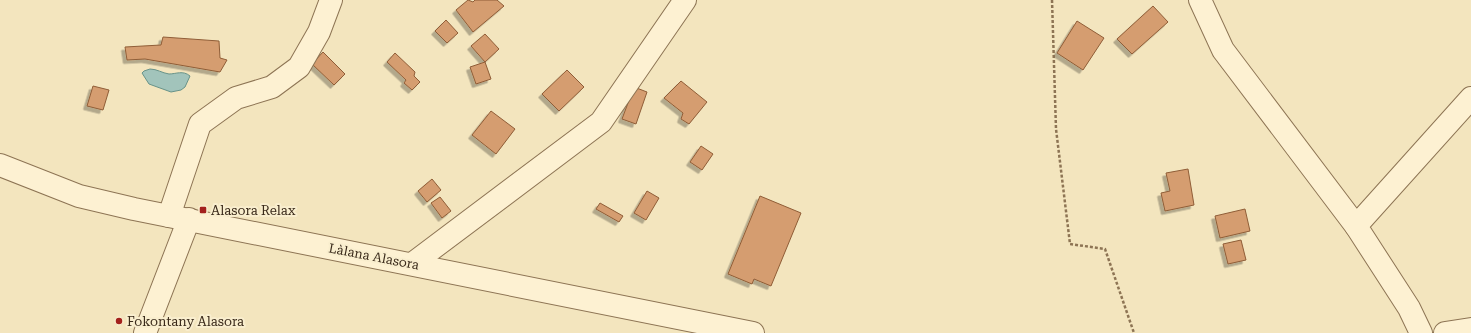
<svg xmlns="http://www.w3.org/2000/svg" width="1471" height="333" font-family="'Roboto Serif',serif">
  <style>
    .water { fill: #a2c4bb; stroke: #689389 }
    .building { fill: #d59d6f; stroke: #8f5d37; filter: url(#shadow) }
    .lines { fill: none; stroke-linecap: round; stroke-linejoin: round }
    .minor-casing { stroke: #8d7454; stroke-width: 24 }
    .path { stroke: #8d7454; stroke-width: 2.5; stroke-dasharray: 3 2; stroke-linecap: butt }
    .minor { stroke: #fdf1d2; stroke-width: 22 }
    .poi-dot { fill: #a3211d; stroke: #f9eece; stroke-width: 1.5 }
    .labels { text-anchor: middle; stroke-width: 4; stroke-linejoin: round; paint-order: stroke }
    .poi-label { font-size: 13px; fill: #3b2b1b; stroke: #f9eece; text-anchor: start }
    .street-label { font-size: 13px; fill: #3b2b1b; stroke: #f9eece }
  </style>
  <defs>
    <filter id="shadow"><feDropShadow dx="-3.5" dy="3.5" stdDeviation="0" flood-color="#0004"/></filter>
  </defs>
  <rect width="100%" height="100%" fill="#f3e5be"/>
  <path class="water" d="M150,69C157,69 162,73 169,74C176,74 183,70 190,76L185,87L181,90L171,92L149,84L142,73L144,71Z"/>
  <g class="building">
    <polygon points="468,0 473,2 475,0 497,0 504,6 473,32 456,10"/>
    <polygon points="1153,6 1168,22 1132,54 1117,39"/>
    <polygon points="446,20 458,33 447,43 435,31"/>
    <polygon points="1077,21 1104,38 1083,70 1057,53"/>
    <polygon points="485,34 499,49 485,62 471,46"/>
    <polygon points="163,37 219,41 220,58 227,60 220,72 145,59 127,60 125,47 161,45"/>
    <polygon points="323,52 345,74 334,85 312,64"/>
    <polygon points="395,53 415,72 414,76 420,82 412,90 404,83 406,80 387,62"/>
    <polygon points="485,62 491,79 476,84 470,67"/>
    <polygon points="567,70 584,87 559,111 542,94"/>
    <polygon points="681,81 707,102 689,124 681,119 683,113 664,98"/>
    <polygon points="93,86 109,90 103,110 87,106"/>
    <polygon points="634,87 647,92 636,124 622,119"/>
    <polygon points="491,111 515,129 496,154 472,135"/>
    <polygon points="701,146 713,154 702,170 690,162"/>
    <polygon points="1188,169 1194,205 1165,211 1161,193 1170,191 1166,173"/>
    <polygon points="432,179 441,190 427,202 418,191"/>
    <polygon points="647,191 659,198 646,220 634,213"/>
    <polygon points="760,196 801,213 771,286 754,279 752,284 728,274"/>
    <polygon points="440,197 451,211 442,218 431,203"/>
    <polygon points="600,203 623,216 619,222 596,209"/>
    <polygon points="1245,209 1250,231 1220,238 1215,216"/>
    <polygon points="1241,240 1246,260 1228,264 1223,244"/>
  </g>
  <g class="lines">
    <defs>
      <g id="minor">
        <polyline points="1200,0 1223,50 1356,226"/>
        <polyline points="0,165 79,196 134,209 753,333"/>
        <polyline points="169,216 200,124 236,98 272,87 299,67 319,32 331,0"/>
        <polyline points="412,264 601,122 685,0"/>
        <polyline points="145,333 189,219"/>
        <polyline points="1421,333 1409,308 1356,226 1471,98"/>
        <polyline points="1445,333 1471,329"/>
      </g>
    </defs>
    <use href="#minor" class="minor-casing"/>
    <polyline class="path" points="1052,0 1056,129 1070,244 1105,249 1134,333"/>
    <use href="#minor" class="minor"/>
  </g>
  <g class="poi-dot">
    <rect x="199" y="206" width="8" height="8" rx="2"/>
    <circle cx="119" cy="321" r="4"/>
  </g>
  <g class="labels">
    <g class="poi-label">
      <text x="211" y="215">Alasora Relax</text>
      <text x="127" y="326">Fokontany Alasora</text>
    </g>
    <g class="street-label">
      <text transform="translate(374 256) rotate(11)" y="5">Làlana Alasora</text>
    </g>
  </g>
</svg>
